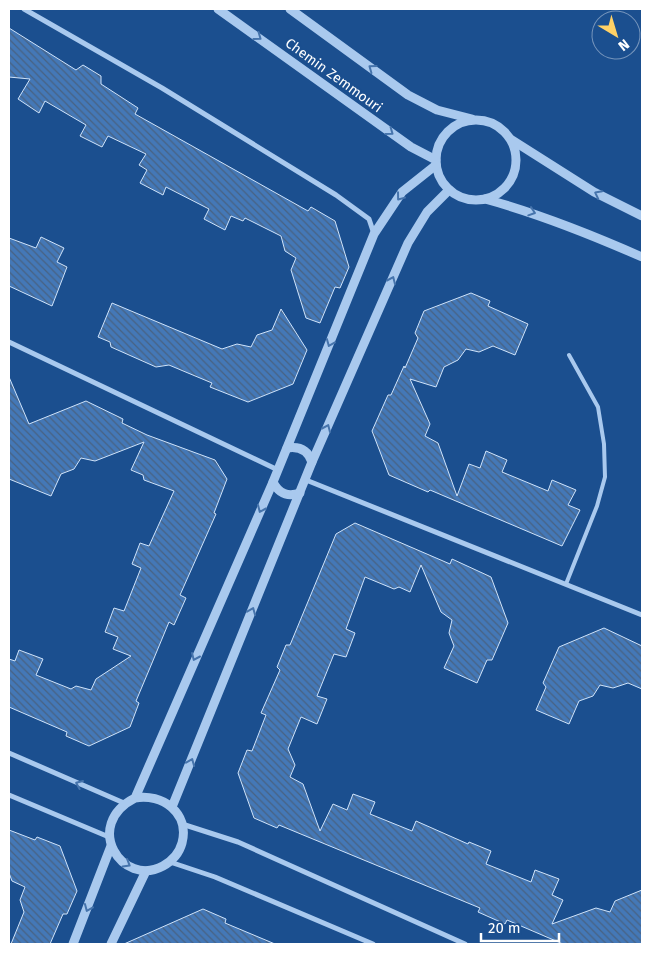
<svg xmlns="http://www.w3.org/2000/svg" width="651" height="953" font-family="'Fira Sans',sans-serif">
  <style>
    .building { fill: url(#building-back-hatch); stroke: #cfe3fa }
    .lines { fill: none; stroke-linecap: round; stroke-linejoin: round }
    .service { stroke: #a9c9ee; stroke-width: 4 }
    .minor { stroke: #a9c9ee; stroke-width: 5 }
    .tertiary { stroke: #a9c9ee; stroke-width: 9 }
    .oneway { stroke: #4674ac }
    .labels { text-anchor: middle; stroke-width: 4; stroke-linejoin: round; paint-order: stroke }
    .street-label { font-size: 14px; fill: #fff; stroke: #1b4f8f }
  </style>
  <defs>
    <pattern id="building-back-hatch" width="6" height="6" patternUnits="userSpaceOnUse" patternTransform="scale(1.25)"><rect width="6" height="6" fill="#4478b7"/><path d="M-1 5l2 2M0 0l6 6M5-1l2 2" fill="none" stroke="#486282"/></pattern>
  </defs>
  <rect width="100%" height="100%" fill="#1b4f8f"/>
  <g class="building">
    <polygon points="9,28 76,70 83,65 101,76 101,84 138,108 135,114 308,211 311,207 335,221 349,267 340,288 335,287 320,323 306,318 291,270 296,258 285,251 281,236 245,218 243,221 231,216 225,230 204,219 209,209 166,187 163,195 140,183 147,170 139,165 146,154 108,136 102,147 80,136 86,125 45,101 39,113 18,99 30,79 9,77"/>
    <polygon points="41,237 64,248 57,262 67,267 52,306 9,286 9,238 36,248"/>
    <polygon points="471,293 490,301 488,306 528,324 515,355 493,346 479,352 466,349 458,360 444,367 436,387 410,379 430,424 425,436 438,443 457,496 469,464 480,468 486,451 507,460 502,472 548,491 552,480 576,490 568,505 580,510 562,546 430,490 428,492 389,475 372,431 388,395 391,395 404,366 405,368 418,338 415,333 424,311"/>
    <polygon points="112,303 222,349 237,344 251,347 257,335 272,330 281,309 307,350 293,384 248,402 210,387 212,383 188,373 169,365 156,367 111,347 110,342 98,337"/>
    <polygon points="9,377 29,424 86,401 123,419 122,423 147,435 215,460 227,479 214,513 216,514 180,595 186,598 174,625 169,622 152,663 136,701 139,703 130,727 89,746 66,736 67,732 9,707 9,659 15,661 19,650 43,659 36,675 71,689 76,686 91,690 96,679 131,656 113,649 118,637 105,632 114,608 124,611 141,568 132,564 140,543 149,546 174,491 144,480 143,475 131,470 144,442 95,461 81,458 74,469 61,474 51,496 9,479"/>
    <polygon points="355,523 450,564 452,559 491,577 508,623 492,660 487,660 477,683 444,668 454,646 449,633 452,620 441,612 421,565 410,592 399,587 394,589 365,577 346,629 355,633 346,657 334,654 317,696 327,699 317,724 301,717 288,749 295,765 290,777 303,784 320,831 333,804 347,810 353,794 375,802 370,814 412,831 416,821 468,844 469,842 491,851 486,864 531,882 535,870 559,879 552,895 563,900 552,924 596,908 610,912 615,901 642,890 642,944 563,944 507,920 505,924 478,912 480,908 279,825 277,828 254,818 238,773 247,750 252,751 266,715 261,713 280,670 277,667 286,645 290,645 336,534"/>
    <polygon points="604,628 642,646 642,689 628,683 613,688 600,685 593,696 579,701 569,724 536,710 546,687 543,683 559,647"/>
    <polygon points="9,830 35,840 37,837 60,846 77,891 67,914 63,914 50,944 11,944 24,912 20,900 25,887 12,881 9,873"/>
    <polygon points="203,909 226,919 225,923 275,944 124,944"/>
  </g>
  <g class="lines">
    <polyline class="service" points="566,584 597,506 605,477 604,444 598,407 569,355"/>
    <g class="minor">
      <polyline points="24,9 162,88 336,195 369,219 374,234"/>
      <polyline points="9,342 278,470"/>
      <polyline points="306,480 642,615"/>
      <polyline points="9,753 124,803"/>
      <polyline points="9,795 109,837"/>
      <polyline points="182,824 238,842 465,944"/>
      <polyline points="170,862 215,877 373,944"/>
    </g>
    <g class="tertiary">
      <polyline points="218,9 411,147 436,160"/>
      <polyline points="290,9 408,95 437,110 472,119"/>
      <circle cx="476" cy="160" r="40"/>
      <polyline points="512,140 594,192 642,216"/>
      <path d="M485,199C540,214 590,234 642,257"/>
      <path d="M287,448C299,446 308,450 312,462"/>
      <path d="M273,482C279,494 288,497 300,493"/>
      <path d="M135,798C162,793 190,813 182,843C179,854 172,861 163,866C122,888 82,825 135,798L273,482L374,234L402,192L436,165"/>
      <polyline points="172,807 312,462 408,243 427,212 449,190"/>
      <polyline points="73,944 111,846"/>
      <polyline points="111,944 146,871"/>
    </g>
  </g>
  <defs><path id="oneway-chevron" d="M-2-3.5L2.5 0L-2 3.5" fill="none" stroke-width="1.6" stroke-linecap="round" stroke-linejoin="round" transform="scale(1.25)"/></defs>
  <g class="oneway">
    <use href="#oneway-chevron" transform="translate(258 37) rotate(36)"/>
    <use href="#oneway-chevron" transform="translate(372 68) rotate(-144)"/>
    <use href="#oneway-chevron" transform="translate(390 132) rotate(36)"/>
    <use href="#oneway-chevron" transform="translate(598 194) rotate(-153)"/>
    <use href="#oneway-chevron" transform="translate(400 197) rotate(127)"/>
    <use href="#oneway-chevron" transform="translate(532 212) rotate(18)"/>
    <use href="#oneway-chevron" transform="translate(392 280) rotate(-66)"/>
    <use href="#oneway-chevron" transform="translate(330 343) rotate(112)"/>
    <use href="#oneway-chevron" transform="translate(327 428) rotate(-66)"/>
    <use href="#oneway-chevron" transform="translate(261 509) rotate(114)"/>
    <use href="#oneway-chevron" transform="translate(252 611) rotate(-68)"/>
    <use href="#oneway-chevron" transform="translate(195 657) rotate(114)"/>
    <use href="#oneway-chevron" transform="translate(191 762) rotate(-68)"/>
    <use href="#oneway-chevron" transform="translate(79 784) rotate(-157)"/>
    <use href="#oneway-chevron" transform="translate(127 864) rotate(31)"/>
    <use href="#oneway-chevron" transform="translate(88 908) rotate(113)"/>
  </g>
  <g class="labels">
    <g class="street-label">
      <text transform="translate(334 75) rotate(36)" y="5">Chemin Zemmouri</text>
    </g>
  </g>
  <rect width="651" height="953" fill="none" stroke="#ffffff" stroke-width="20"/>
  <g transform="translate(616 35) rotate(142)"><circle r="24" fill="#1b4f8f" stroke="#7695bc"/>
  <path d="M0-4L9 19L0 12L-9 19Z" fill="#ffd166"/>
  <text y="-8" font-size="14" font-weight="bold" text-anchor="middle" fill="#ffffff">N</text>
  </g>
  <path d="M481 933v8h78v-8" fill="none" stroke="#ffffff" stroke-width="2.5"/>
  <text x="488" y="933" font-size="15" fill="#ffffff" stroke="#1b4f8f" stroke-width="4" paint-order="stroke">20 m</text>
</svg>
